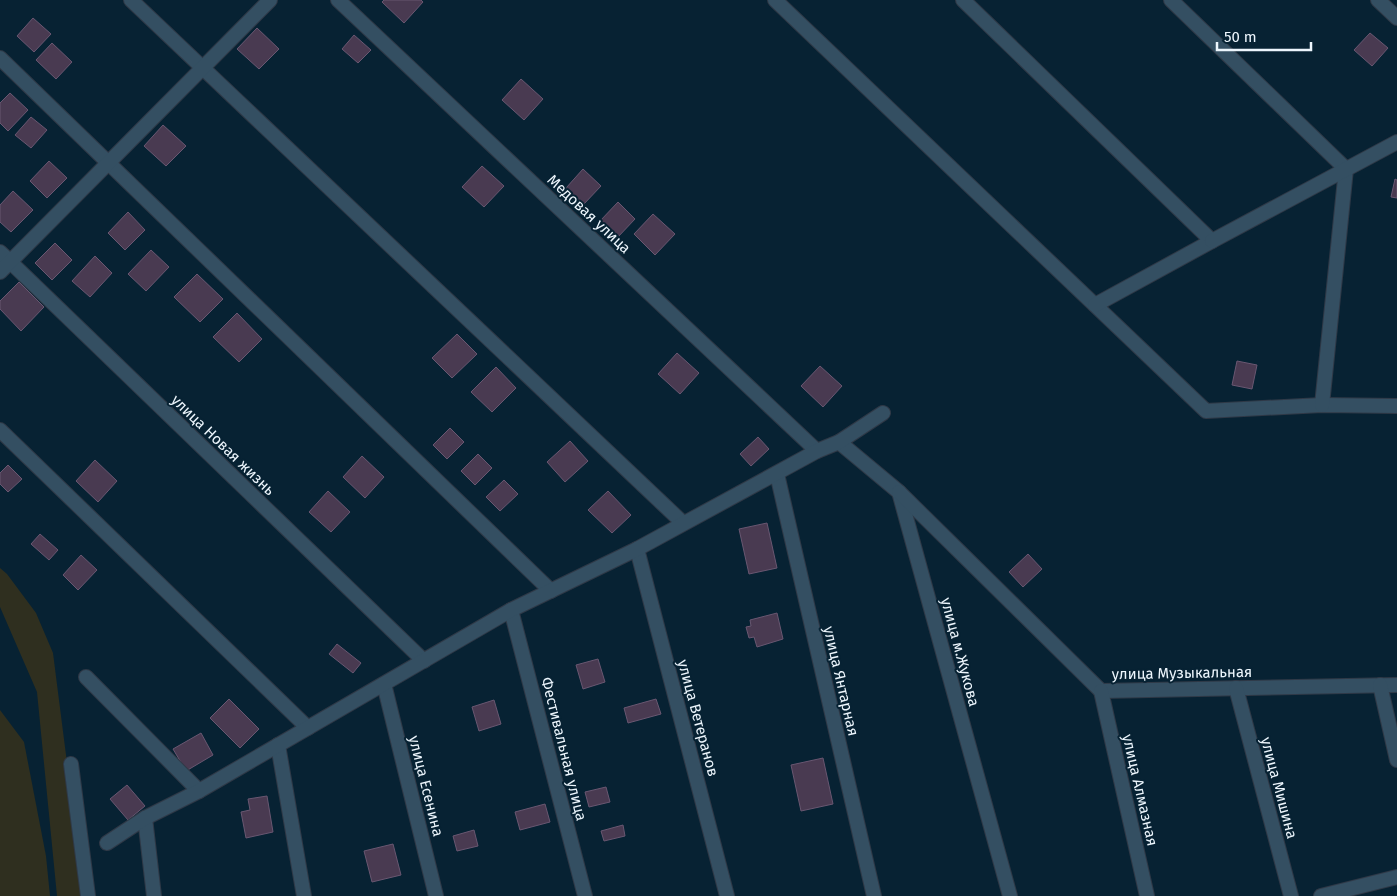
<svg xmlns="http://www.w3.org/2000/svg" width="1397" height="896" font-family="'Fira Sans',sans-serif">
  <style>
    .green { fill: #2f2f1f }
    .building { fill: #493a51; stroke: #695771 }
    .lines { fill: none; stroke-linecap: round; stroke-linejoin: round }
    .street-casing { stroke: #2f3947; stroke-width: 16 }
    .street { stroke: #344f62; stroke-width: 14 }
    .labels { text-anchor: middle; stroke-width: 4; stroke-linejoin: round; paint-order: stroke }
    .street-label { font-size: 15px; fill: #edf6fd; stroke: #072233 }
  </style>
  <rect width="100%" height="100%" fill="#072233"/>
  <g class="green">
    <polygon points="0,568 7,574 36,613 53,653 84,896 57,896 37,692 0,607"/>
    <polygon points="0,710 24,742 46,856 50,896 0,896"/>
  </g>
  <g class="building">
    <polygon points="384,0 421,0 423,2 404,23 382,2"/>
    <polygon points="33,18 51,34 34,52 17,36"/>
    <polygon points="257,28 279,49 259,69 237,49"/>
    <polygon points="1370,33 1388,48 1372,66 1354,50"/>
    <polygon points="354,35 371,50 358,63 342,49"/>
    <polygon points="52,43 72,62 56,79 36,60"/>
    <polygon points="521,79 543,99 524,120 502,100"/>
    <polygon points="10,93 28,110 8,131 0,123 0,103"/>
    <polygon points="31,117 47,130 31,148 15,135"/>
    <polygon points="163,125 186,146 166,166 144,146"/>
    <polygon points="49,161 67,178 47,198 30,181"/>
    <polygon points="482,166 504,186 484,207 462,187"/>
    <polygon points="583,169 601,186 583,205 566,188"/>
    <polygon points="1395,179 1397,180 1397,198 1391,197"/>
    <polygon points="13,191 33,210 11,232 0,222 0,205"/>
    <polygon points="618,202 635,219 617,238 600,221"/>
    <polygon points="128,212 145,230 125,250 108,233"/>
    <polygon points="653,214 675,234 655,255 634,234"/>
    <polygon points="55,243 72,260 52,280 35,263"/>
    <polygon points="151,250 169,267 146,291 128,274"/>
    <polygon points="95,256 112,273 90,297 72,281"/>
    <polygon points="197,274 223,299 200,322 174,297"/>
    <polygon points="19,282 44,307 21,331 0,309 0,301"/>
    <polygon points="237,313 262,339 239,362 213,337"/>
    <polygon points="457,334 477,354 452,378 432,358"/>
    <polygon points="677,353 699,373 680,394 658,374"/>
    <polygon points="1237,361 1257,365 1252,389 1232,385"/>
    <polygon points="820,366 842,386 823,407 801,386"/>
    <polygon points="496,367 516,388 492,412 471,392"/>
    <polygon points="450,428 464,442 447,459 433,445"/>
    <polygon points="758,437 769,449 751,466 740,454"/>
    <polygon points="570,441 588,461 565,482 547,462"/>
    <polygon points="478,454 492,468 475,485 461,471"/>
    <polygon points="362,456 384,477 365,498 343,477"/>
    <polygon points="95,460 117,481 98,502 76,481"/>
    <polygon points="8,465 22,479 8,492 0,484 0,473"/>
    <polygon points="504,480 518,494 500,511 486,497"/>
    <polygon points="328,491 350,512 331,532 309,512"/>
    <polygon points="608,491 631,515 612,533 588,510"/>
    <polygon points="767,523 777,568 749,574 739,529"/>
    <polygon points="40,534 58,550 49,560 31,544"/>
    <polygon points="1028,554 1042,569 1023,587 1009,572"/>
    <polygon points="81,555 97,570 78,590 63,575"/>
    <polygon points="777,613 783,639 757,647 754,637 749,638 746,627 751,626 750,620"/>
    <polygon points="337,644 361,663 353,673 329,654"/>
    <polygon points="598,659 605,682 583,689 576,665"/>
    <polygon points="229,699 259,729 240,748 210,718"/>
    <polygon points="656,699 661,714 628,723 624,708"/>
    <polygon points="494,700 501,724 479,731 472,707"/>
    <polygon points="201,733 213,755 186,771 173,749"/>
    <polygon points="823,758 833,804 801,811 791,765"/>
    <polygon points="127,785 145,806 128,820 110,799"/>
    <polygon points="606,787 610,802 589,807 585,792"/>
    <polygon points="267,796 273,832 246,838 241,812 250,810 248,799"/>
    <polygon points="545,804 550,822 520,830 515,812"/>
    <polygon points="623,825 625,836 604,841 601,831"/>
    <polygon points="474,830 478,846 457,851 453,836"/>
    <polygon points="393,844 401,875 372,882 364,851"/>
  </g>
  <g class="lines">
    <defs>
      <g id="street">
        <polyline points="131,0 683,523"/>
        <polyline points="338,0 817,451"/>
        <polyline points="775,0 1206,411 1322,405 1397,406"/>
        <polyline points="963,0 1212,241 1095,305"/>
        <polyline points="1171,0 1346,169 1322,405"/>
        <polyline points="1378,0 1397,18"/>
        <polyline points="0,58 551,591"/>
        <polyline points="1212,241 1397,142"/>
        <polyline points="0,252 424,661"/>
        <polyline points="0,272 270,0"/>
        <polyline points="0,430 308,728"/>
        <polyline points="839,442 899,492 1010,896"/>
        <polyline points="777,474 874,896"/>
        <polyline points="899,492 1101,691 1397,685"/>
        <polyline points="637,549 727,896"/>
        <polyline points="511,610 585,896"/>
        <polyline points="86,677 199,791"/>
        <polyline points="384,684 436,896"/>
        <polyline points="1380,685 1397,760"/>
        <polyline points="1236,688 1291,896"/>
        <polyline points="1101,691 1147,896"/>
        <polyline points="278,745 304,896"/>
        <polyline points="71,764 88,896"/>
        <polyline points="145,818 154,896"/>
        <polyline points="107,843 145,818 199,791 511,610 637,549 817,451 839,442 883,413"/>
        <polyline points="1321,896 1397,877"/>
      </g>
    </defs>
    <use href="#street" class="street-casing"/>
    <use href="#street" class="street"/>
  </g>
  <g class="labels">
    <g class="street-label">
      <text transform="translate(589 214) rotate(43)" y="5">Медовая улица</text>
      <text transform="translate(223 445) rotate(44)" y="5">улица Новая жизнь</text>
      <text transform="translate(960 652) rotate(75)" y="5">улица м.Жукова</text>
      <text transform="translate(1182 673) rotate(-1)" y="5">улица Музыкальная</text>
      <text transform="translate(841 681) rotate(77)" y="5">улица Янтарная</text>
      <text transform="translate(698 718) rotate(75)" y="5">улица Ветеранов</text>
      <text transform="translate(564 749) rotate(76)" y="5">Фестивальная улица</text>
      <text transform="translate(426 786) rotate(76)" y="5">улица Есенина</text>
      <text transform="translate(1279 788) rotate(75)" y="5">улица Мишина</text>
      <text transform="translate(1140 790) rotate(77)" y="5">улица Алмазная</text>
    </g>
  </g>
  <path d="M1217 42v8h94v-8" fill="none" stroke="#edf6fd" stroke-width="2.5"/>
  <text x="1224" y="42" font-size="15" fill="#edf6fd" stroke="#072233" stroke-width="4" paint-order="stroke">50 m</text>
</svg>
